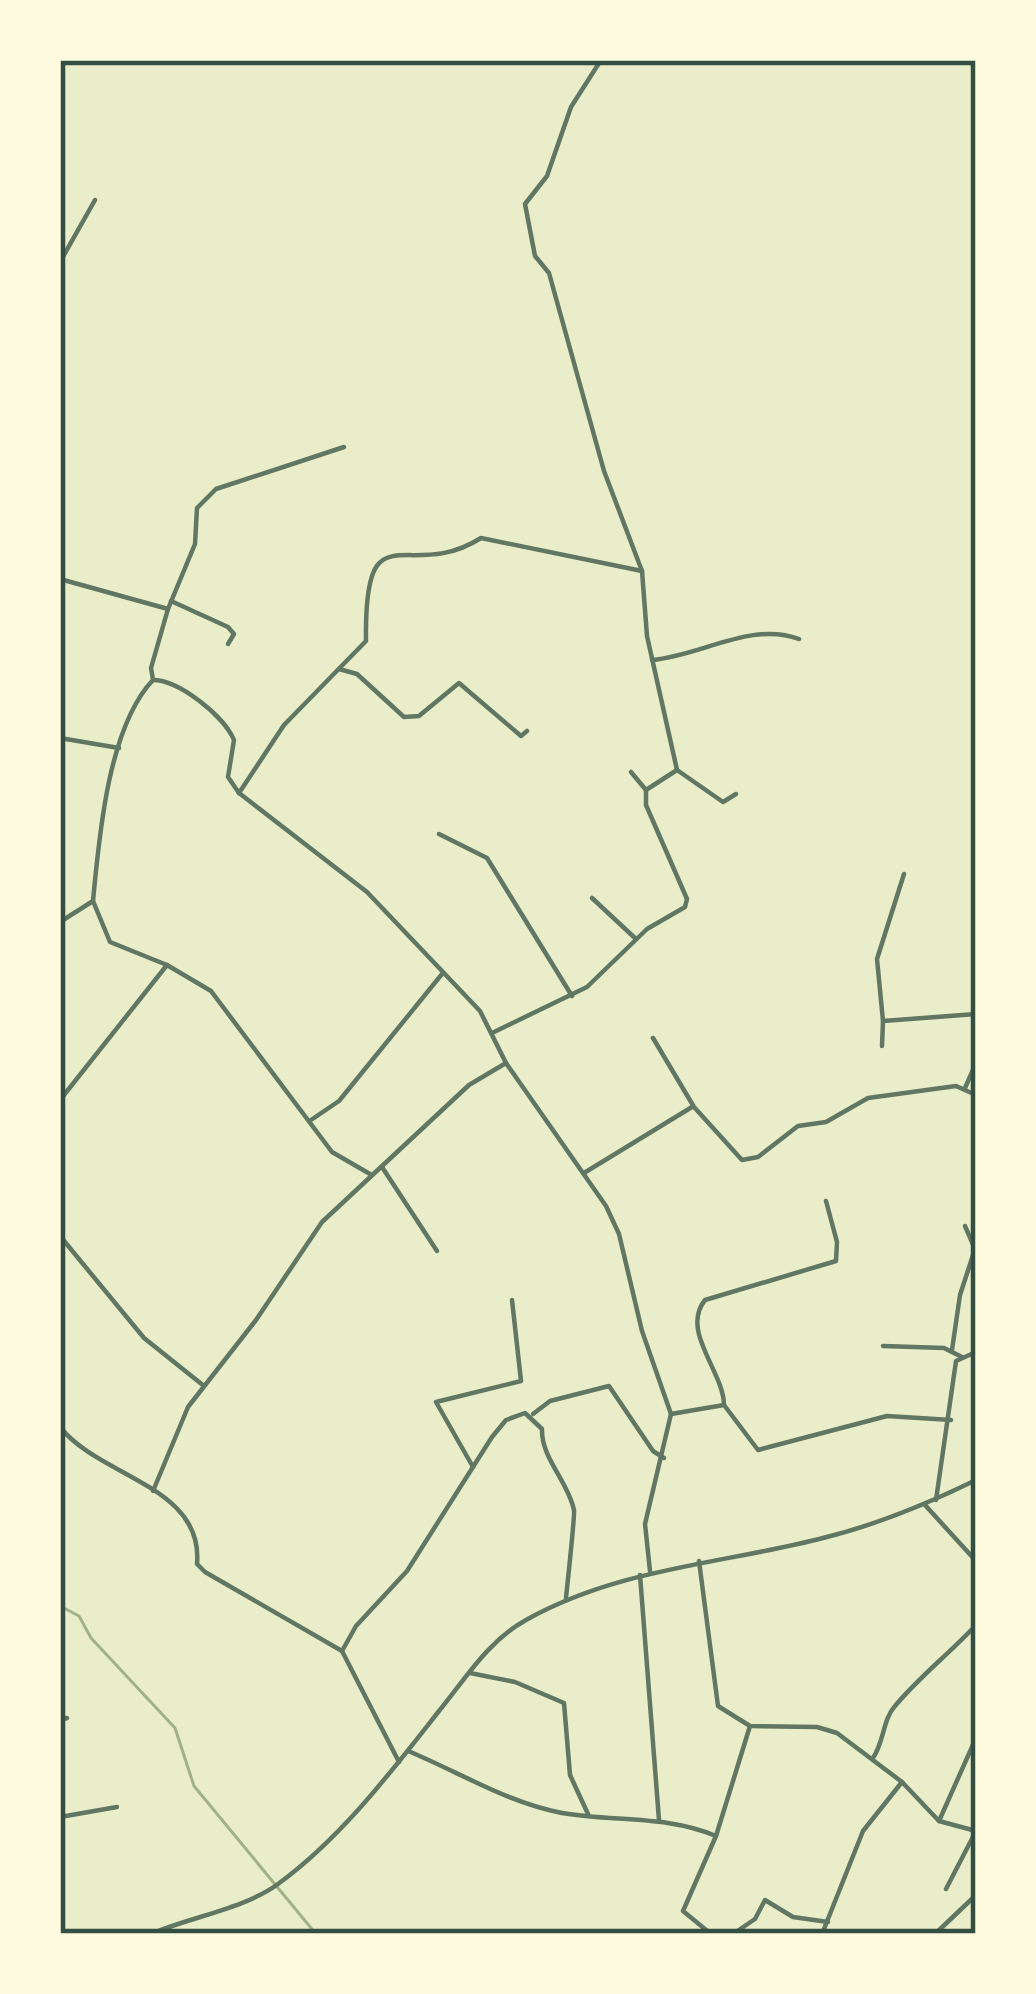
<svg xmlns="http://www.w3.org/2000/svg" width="1036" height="1994" font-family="Overpass,sans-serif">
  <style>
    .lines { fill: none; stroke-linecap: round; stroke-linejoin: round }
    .stream { stroke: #a3b18a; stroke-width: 3 }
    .minor { stroke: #617663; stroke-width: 4.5 }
    .neatline { fill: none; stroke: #344e41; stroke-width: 4.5 }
  </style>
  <rect width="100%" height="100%" fill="#e9edc9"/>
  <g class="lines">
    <polyline class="stream" points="60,1606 79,1616 91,1638 175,1728 194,1786 316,1934"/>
    <g class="minor">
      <polyline points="601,60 571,107 547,176 525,204 535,256 549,273 604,471 642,571 647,636 677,770 646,790"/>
      <polyline points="60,262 95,200"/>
      <polyline points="60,579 168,609"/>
      <polyline points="171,601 228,627 234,634 228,644"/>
      <path d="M652,660C701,656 751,621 799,639"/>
      <polyline points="339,669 357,674 404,717 419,716 459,683 521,736 527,731"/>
      <path d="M153,680C179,680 224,716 234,740L228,777L239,793L367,892L480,1011L506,1063L606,1206L619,1234L642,1331L671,1414L645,1524L650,1571"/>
      <polyline points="60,738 119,748"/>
      <polyline points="677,770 723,802 736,794"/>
      <path d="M239,793L284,725L366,641C364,504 407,585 481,538L642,571"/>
      <polyline points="439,834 487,858 572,996"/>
      <polyline points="904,874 877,959 883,1021 976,1014"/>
      <polyline points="592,898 636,939"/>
      <polyline points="93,901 110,942 167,965 211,991 332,1152 370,1174"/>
      <path d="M60,922L93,901C99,838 108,727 153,680L151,668L168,609L195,544L197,508L216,489L344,447"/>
      <polyline points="492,1033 587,987 647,929 685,907 687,899 646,805 646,790 631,772"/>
      <polyline points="653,1038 694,1107 742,1160 758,1157 798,1126 826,1122 868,1098 956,1086 976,1095"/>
      <polyline points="882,1046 883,1021"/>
      <polyline points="965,1088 976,1063"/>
      <polyline points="60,1100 167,965"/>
      <polyline points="311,1120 339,1101 442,974"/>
      <polyline points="382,1167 437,1251"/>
      <polyline points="584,1173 692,1107"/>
      <polyline points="60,1236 144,1338 204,1386"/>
      <polyline points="883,1346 944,1348 962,1357"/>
      <polyline points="952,1350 960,1295 975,1249 965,1226"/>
      <polyline points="724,1405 758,1450 887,1416 951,1420"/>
      <polyline points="533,1414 550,1401 609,1386 653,1451 664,1458"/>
      <path d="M671,1414L724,1405C724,1372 680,1331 705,1300L836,1261L837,1242L826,1201"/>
      <path d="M60,1427C99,1477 204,1486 197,1564L205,1572L342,1651L399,1762"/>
      <polyline points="473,1467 436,1402 521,1381 512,1300"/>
      <polyline points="153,1491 188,1407 256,1320 322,1222 469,1085 506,1063"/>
      <polyline points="936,1500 956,1361 976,1352"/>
      <polyline points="925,1505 976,1561"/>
      <polyline points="699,1561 718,1706 750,1726 817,1727 837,1733 902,1782 939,1821 976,1831 946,1889"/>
      <polyline points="640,1575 659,1820"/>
      <path d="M342,1651L356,1626L407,1571L492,1437L506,1420L525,1413L542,1429C541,1458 568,1481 574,1510C575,1515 567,1588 566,1598"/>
      <polyline points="470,1673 515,1682 564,1703 570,1775 588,1814"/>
      <polyline points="60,1720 67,1718"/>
      <path d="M408,1751C459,1772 508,1803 562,1813C615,1822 666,1815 716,1836"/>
      <path d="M873,1758C884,1742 883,1719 895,1706C920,1676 949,1654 976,1625"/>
      <polyline points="60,1817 117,1807"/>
      <polyline points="939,1821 976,1738"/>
      <path d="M151,1934C190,1917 244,1909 278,1884C341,1838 391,1772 439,1711C466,1678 488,1641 526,1620C619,1568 722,1564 823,1538C876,1525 927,1504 976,1480"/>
      <polyline points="711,1934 683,1911 716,1836 750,1726"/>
      <polyline points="733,1934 755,1919 765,1900 793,1917 828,1922"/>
      <polyline points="822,1934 863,1831 902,1782"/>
      <polyline points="935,1934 976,1895"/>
    </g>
  </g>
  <rect width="1036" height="1994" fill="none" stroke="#fefae0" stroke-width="126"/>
  <rect x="63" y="63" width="910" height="1868" class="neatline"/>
</svg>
